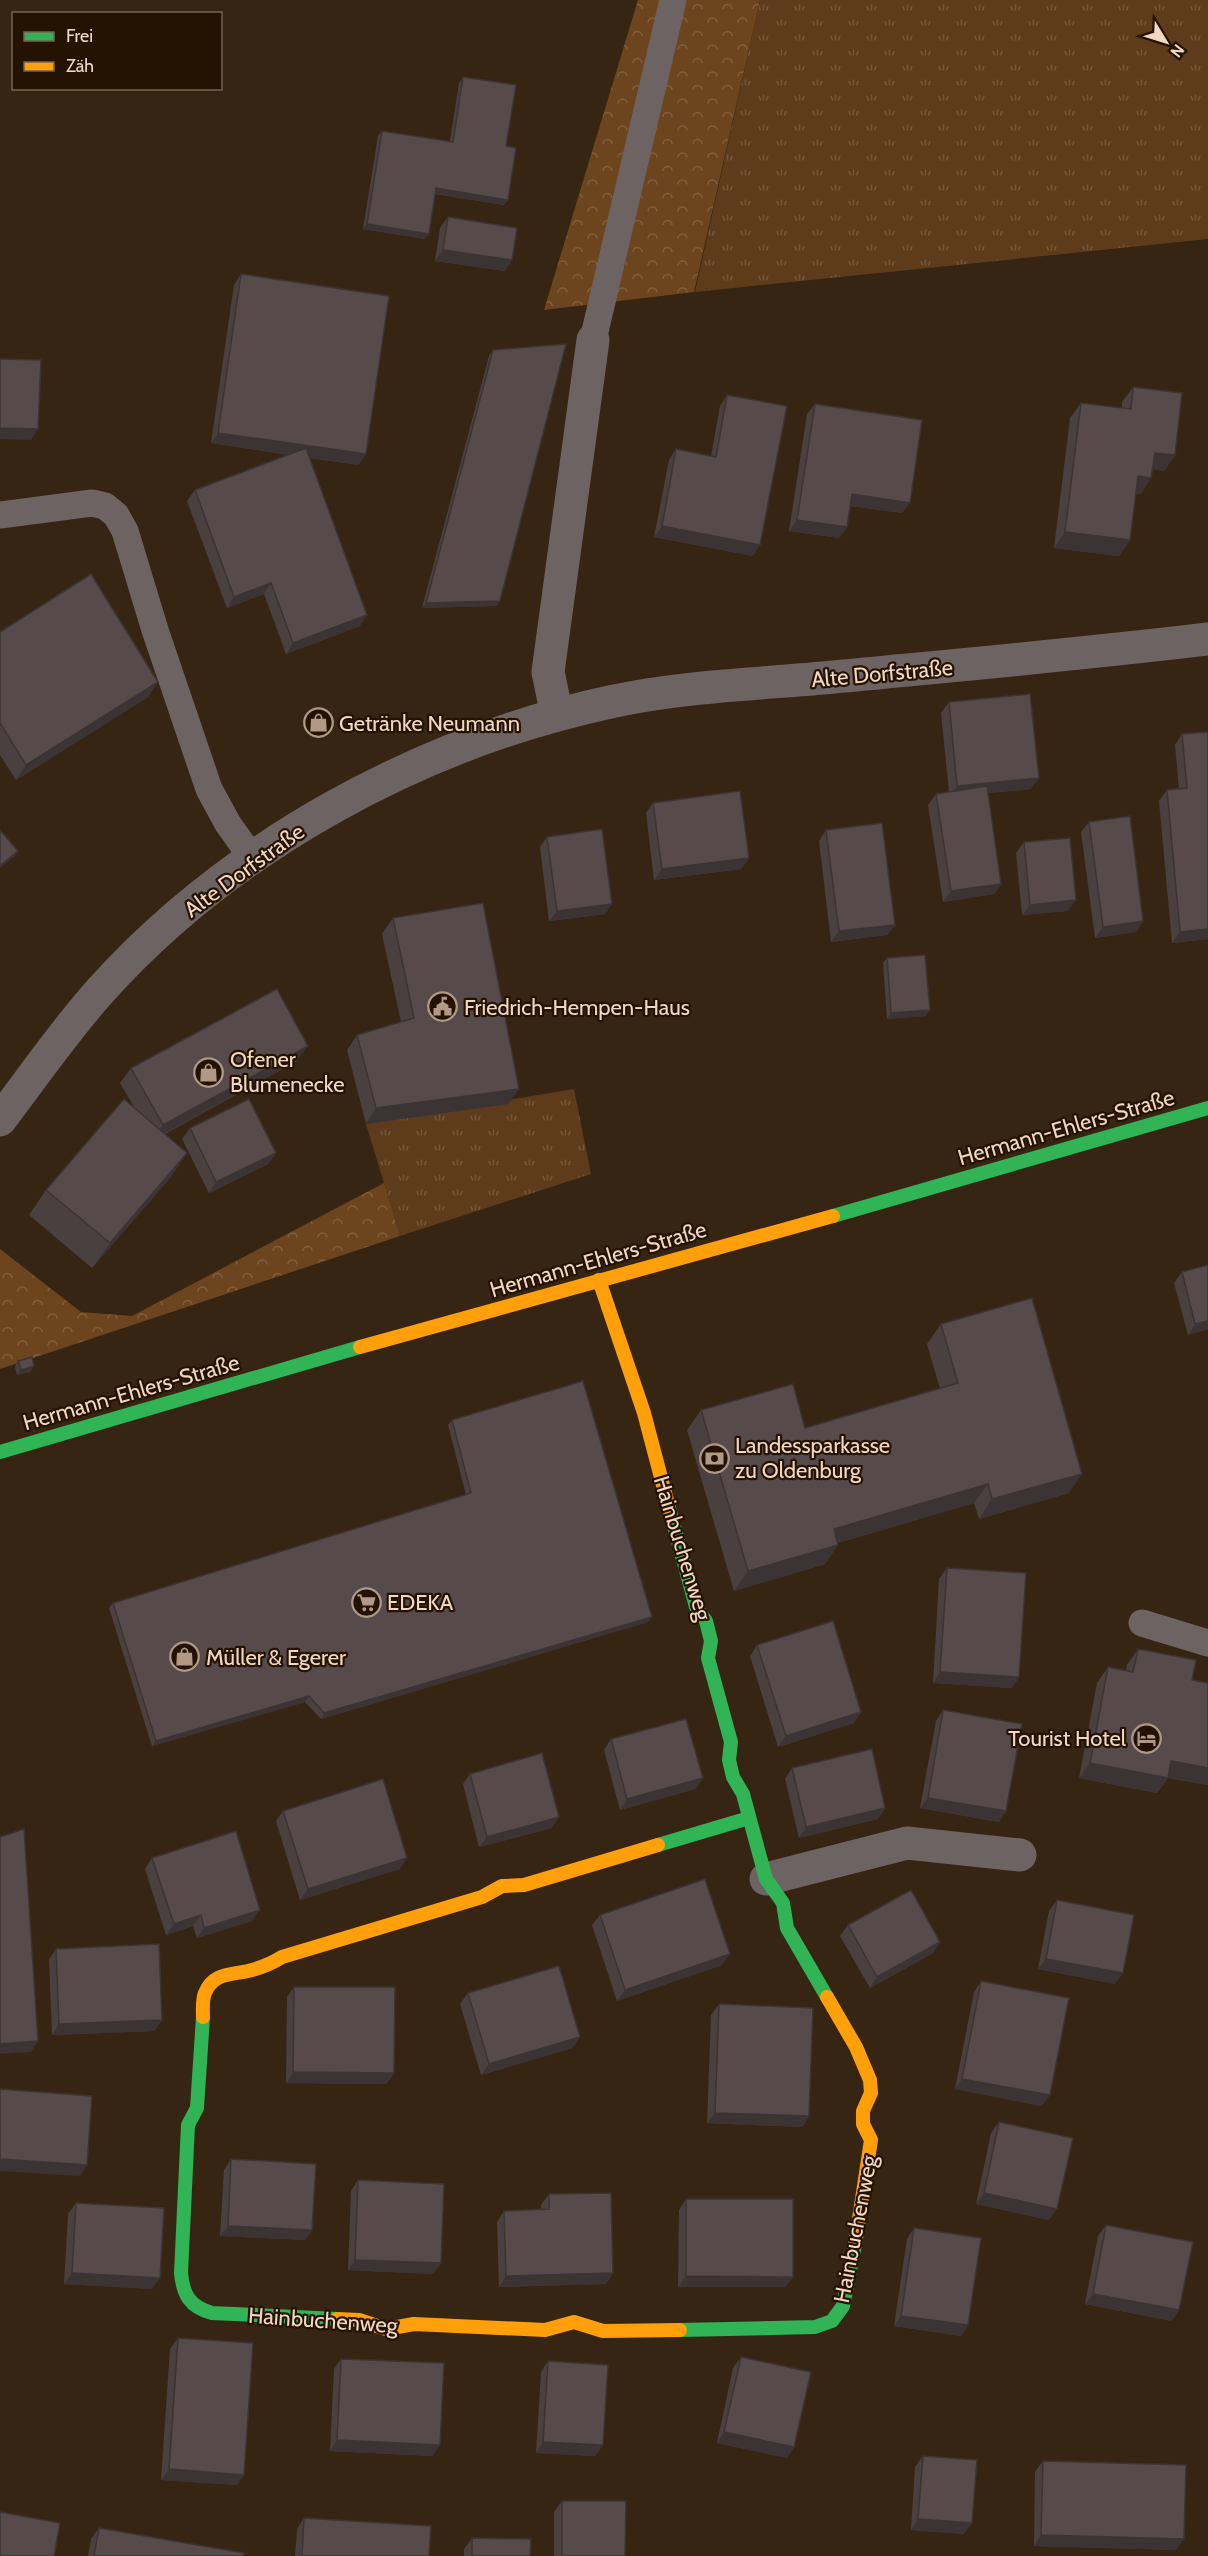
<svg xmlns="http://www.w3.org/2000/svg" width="1208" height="2556" font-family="Cabin,sans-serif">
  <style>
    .grass { fill: url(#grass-tufts) }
    .forest { fill: url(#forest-crowns) }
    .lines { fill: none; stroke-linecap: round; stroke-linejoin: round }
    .lane { stroke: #6e6363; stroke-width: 27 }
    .street { stroke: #6e6363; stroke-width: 33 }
    .fast { stroke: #30b455; stroke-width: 14 }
    .slow { stroke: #ff9f0a; stroke-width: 14 }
    .wall { fill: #4a4040 }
    .shaded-wall { fill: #3c3434 }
    .building { fill: #564a4b; stroke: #3c3434; stroke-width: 1.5 }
    .labels { text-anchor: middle; stroke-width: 4.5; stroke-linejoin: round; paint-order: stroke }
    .street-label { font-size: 22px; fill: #f2d8c2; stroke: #241202 }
    .poi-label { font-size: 22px; fill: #f2d8c2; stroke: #241202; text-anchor: start }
  </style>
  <defs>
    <pattern id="grass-tufts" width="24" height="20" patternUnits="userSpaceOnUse" patternTransform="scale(1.5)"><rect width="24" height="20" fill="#5d3b1b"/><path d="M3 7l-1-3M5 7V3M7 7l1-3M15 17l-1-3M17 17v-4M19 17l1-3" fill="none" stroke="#75573a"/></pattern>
    <pattern id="forest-crowns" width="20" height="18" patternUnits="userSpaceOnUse" patternTransform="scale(1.5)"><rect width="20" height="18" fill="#6c451e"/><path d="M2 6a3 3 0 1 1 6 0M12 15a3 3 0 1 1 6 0" fill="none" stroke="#815f3d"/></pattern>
  </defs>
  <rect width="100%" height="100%" fill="#372513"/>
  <g class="grass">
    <polygon points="760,0 1208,0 1208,239 695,292"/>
    <polygon points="574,1089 591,1174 400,1236 366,1124"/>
  </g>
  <g class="forest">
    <polygon points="638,0 760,0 694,292 544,310"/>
    <polygon points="384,1183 400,1236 0,1369 0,1249 81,1312 132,1316"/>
  </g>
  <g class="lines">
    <g class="lane">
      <polyline points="593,340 673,0"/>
      <polyline points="0,515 92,503 105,506 116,515 125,531 155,630 209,789 228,824 253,859"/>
      <polyline points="1142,1623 1208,1643"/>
    </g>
    <g class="street">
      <polyline points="557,715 548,672 593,340"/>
      <path d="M0,1120C33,1077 64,1031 101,990C232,845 420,743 610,702C683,686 760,684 834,677C959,665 1084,654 1208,639"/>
      <polyline points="766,1879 907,1843 1020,1855"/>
    </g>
    <g class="fast">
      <polyline points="833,1216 1208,1108"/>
      <polyline points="0,1452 360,1347"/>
      <polyline points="669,1508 696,1607 706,1621 711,1641 708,1658 731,1742 729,1760 733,1777 743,1794 766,1879 783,1903 787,1928 827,1997"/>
      <polyline points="658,1845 749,1818"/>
      <path d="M203,2017L197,2108L188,2125L181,2273C183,2295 190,2307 212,2313L337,2319"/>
      <polyline points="680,2330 815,2327 832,2321 843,2306 855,2245"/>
    </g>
    <g class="slow">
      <polyline points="599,1280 644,1413 669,1508"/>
      <polyline points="360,1347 833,1216"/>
      <polyline points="827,1997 856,2047 870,2080 871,2093 863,2111 863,2124 871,2140 855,2245"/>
      <path d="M203,2017C203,2010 202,1999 205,1993C213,1973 230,1975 248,1971C260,1968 271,1964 282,1957L482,1897L502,1886L524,1885L658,1845"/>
      <polyline points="337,2319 359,2320 386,2329 414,2324 545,2330 574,2322 603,2331 680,2330"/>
    </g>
  </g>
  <g class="wall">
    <polygon points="463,77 506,146 504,205 435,194 425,239 363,229 378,136 382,131 450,141 459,83"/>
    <polygon points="448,217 505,271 435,261 440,228"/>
    <polygon points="241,274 359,465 309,458 360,626 286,654 264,594 227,608 187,501 195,490 289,455 211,443 234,285"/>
    <polygon points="493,350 500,601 496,606 422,608 489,356"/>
    <polygon points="1133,387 1175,455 1164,471 1152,469 1151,478 1141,494 1136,493 1130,540 1119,556 1054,548 1070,418 1081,403 1122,408 1122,402"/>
    <polygon points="727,395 753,556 654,537 669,460 676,449 711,456 720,406"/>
    <polygon points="815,404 902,513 850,506 847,527 839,538 789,531 807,414"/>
    <polygon points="0,632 158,682 148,697 16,780 0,755"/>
    <polygon points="949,702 1031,789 988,793 1001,884 994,894 943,902 928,805 936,794 949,792 941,713"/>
    <polygon points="1182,734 1208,939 1172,943 1159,801 1167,790 1179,789 1175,745"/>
    <polygon points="653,803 749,858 741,869 654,880 646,813"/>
    <polygon points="1089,822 1143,921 1136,932 1095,938 1081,832"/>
    <polygon points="826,830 895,925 887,935 831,942 819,841"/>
    <polygon points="547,837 605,914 549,921 540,847"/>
    <polygon points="1024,842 1068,911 1022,915 1016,853"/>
    <polygon points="393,918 508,1104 366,1124 347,1050 357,1035 401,1022 382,934"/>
    <polygon points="887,958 926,1016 887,1019 883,963"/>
    <polygon points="297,1061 165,1134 187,1153 170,1178 92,1268 29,1215 46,1190 134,1107 120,1083 131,1068"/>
    <polygon points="190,1128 276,1153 268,1164 209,1193 182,1139"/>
    <polygon points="1182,1272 1208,1329 1188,1335 1174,1283"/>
    <polygon points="941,1324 1069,1493 979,1519 974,1503 838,1543 838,1545 825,1564 734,1591 687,1430 701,1410 805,1428 940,1389 927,1344"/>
    <polygon points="18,1361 34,1366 30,1372 17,1375 15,1367"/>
    <polygon points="452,1420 648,1622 321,1719 305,1702 152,1746 109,1608 113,1603 466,1495 448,1425"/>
    <polygon points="947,1568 1019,1677 1012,1688 933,1683 939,1579"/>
    <polygon points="757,1645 861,1712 854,1723 778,1747 750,1656"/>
    <polygon points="1138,1649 1192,1680 1208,1683 1208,1785 1168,1778 1157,1793 1079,1778 1097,1683 1108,1667 1126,1670 1127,1665"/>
    <polygon points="943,1710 1006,1811 999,1822 920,1808 936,1721"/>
    <polygon points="611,1739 703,1778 695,1789 620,1810 604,1750"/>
    <polygon points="792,1768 885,1808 878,1819 799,1838 785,1779"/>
    <polygon points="470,1774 552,1828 479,1847 463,1784"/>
    <polygon points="283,1811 400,1869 300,1900 276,1821"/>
    <polygon points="152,1858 252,1921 197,1938 193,1926 166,1935 145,1869"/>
    <polygon points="1057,1900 1115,1984 1038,1969 1049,1911"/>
    <polygon points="600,1915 722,1965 617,2001 592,1925"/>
    <polygon points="848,1925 940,1942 933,1953 870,1988 840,1936"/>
    <polygon points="56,1949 162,2020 154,2031 52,2035 49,1959"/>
    <polygon points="981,1981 1042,2106 955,2089 974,1992"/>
    <polygon points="294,1987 394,2073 386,2084 286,2083 287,1997"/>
    <polygon points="468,1993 580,2037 572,2048 481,2075 460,2004"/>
    <polygon points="719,2004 809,2116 802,2127 707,2123 711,2015"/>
    <polygon points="999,2122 1049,2220 976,2204 991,2133"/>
    <polygon points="231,2159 312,2230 305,2240 220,2236 224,2170"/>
    <polygon points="358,2180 441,2263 433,2274 348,2270 351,2191"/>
    <polygon points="549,2194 613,2273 606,2284 499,2287 497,2222 504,2211 541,2210 541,2205"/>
    <polygon points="686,2199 793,2277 785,2287 678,2287 679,2210"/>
    <polygon points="76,2203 152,2289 64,2284 68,2214"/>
    <polygon points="1106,2225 1172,2321 1085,2304 1098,2236"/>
    <polygon points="914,2228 968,2325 961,2336 894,2326 907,2239"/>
    <polygon points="178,2338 237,2485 161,2480 170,2349"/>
    <polygon points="741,2357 794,2447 787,2458 717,2443 733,2368"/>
    <polygon points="341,2359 433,2456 330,2451 334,2369"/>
    <polygon points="548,2361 603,2445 595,2456 536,2453 541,2372"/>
    <polygon points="923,2456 964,2534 911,2530 915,2467"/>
    <polygon points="1043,2461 1176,2550 1034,2546 1035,2472"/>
    <polygon points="562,2501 625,2556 554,2556 554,2512"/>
    <polygon points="304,2518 429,2556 295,2556 297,2529"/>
    <polygon points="99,2528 243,2556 88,2556 91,2539"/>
    <polygon points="472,2538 530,2556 464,2556 464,2549"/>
  </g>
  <g class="shaded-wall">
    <polygon points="436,188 508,200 504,205 432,193"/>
    <polygon points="367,224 429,234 425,239 363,229"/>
    <polygon points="443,250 512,260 505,271 435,261"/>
    <polygon points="0,428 38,429 31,440 0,439"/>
    <polygon points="218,433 366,454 359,465 211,443"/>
    <polygon points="1155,453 1175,455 1164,471 1144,468"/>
    <polygon points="1138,476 1151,478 1141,494 1127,492"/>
    <polygon points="852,494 910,503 902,513 844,505"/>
    <polygon points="797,520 847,527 839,538 789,531"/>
    <polygon points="662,526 760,545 753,556 654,537"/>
    <polygon points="1065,532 1130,540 1119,556 1054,548"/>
    <polygon points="271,583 264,594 227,608 234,597"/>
    <polygon points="500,601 496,606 422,608 426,603"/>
    <polygon points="367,615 360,626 286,654 293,643"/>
    <polygon points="158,682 148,697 16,780 26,765"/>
    <polygon points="1039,778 1031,789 949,797 957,786"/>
    <polygon points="18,851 14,857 0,868 0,866"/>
    <polygon points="749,858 741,869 654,880 662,869"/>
    <polygon points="1001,884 994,894 943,902 951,891"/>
    <polygon points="1076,900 1068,911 1022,915 1030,905"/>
    <polygon points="612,904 605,914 549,921 557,911"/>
    <polygon points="1143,921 1136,932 1095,938 1103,927"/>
    <polygon points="895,925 887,935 831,942 839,931"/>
    <polygon points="1208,929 1208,939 1172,943 1180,932"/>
    <polygon points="930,1010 926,1016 887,1019 891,1013"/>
    <polygon points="308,1046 297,1061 152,1140 163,1125"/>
    <polygon points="519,1089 508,1104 366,1124 376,1108"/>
    <polygon points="187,1153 170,1178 92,1268 110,1243"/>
    <polygon points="276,1153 268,1164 209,1193 216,1182"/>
    <polygon points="1208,1321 1208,1329 1188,1335 1195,1324"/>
    <polygon points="34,1366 30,1372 17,1375 21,1370"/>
    <polygon points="1082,1474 1069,1493 979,1519 992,1499"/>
    <polygon points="988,1484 974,1503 820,1548 834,1529"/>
    <polygon points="838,1545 825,1564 734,1591 748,1571"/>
    <polygon points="652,1617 648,1622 321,1719 324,1713"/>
    <polygon points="940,1672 1019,1677 1012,1688 933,1683"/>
    <polygon points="309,1696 305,1702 152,1746 156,1741"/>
    <polygon points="861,1712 854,1723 778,1747 786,1736"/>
    <polygon points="1171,1761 1208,1768 1208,1785 1160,1776"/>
    <polygon points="1090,1763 1168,1778 1157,1793 1079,1778"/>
    <polygon points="703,1778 695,1789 620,1810 627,1799"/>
    <polygon points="928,1798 1006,1811 999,1822 920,1808"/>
    <polygon points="885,1808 878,1819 799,1838 806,1827"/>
    <polygon points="559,1817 552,1828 479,1847 487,1837"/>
    <polygon points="407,1858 400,1869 300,1900 308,1889"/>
    <polygon points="260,1910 252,1921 197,1938 204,1928"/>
    <polygon points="201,1915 193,1926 166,1935 174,1924"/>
    <polygon points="940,1942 933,1953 870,1988 877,1977"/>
    <polygon points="730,1954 722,1965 617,2001 625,1990"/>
    <polygon points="1046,1959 1123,1973 1115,1984 1038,1969"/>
    <polygon points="162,2020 154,2031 52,2035 59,2024"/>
    <polygon points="580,2037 572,2048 481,2075 489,2064"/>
    <polygon points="38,2041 31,2052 0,2054 0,2044"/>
    <polygon points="293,2072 394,2073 386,2084 286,2083"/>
    <polygon points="962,2079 1050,2095 1042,2106 955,2089"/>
    <polygon points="715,2113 809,2116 802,2127 707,2123"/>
    <polygon points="0,2159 87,2165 80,2176 0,2171"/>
    <polygon points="984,2193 1057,2209 1049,2220 976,2204"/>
    <polygon points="228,2226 312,2230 305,2240 220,2236"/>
    <polygon points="355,2260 441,2263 433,2274 348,2270"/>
    <polygon points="72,2273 160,2278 152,2289 64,2284"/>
    <polygon points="613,2273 606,2284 499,2287 506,2276"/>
    <polygon points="686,2276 793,2277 785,2287 678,2287"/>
    <polygon points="1093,2294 1179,2310 1172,2321 1085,2304"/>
    <polygon points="901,2316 968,2325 961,2336 894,2326"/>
    <polygon points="724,2432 794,2447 787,2458 717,2443"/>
    <polygon points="337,2440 440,2445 433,2456 330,2451"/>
    <polygon points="543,2442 603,2445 595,2456 536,2453"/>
    <polygon points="169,2469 244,2475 237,2485 161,2480"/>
    <polygon points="918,2519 972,2523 964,2534 911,2530"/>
    <polygon points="1041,2535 1184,2539 1176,2550 1034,2546"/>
  </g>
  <g class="building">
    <polygon points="463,77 516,85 506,146 516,148 508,200 436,188 429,234 367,224 382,131 453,142"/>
    <polygon points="448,217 517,228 512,260 443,250"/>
    <polygon points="241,274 389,296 366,454 218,433"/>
    <polygon points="566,344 500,601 426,603 493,350"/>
    <polygon points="0,359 41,360 38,429 0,428"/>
    <polygon points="1133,387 1182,393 1175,455 1155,453 1151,478 1138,476 1130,540 1065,532 1081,403 1131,409"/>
    <polygon points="727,395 787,406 760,545 662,526 676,449 716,457"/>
    <polygon points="815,404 922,420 910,503 852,494 847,527 797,520"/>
    <polygon points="306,448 367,615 293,643 271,583 234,597 195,490"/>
    <polygon points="91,574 158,682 26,765 0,723 0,632"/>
    <polygon points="1030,694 1039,778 957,786 949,702"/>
    <polygon points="1208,732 1208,929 1180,932 1167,790 1187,788 1182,734"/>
    <polygon points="987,786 1001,884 951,891 936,794"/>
    <polygon points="740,791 749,858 662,869 653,803"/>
    <polygon points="1130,816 1143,921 1103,927 1089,822"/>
    <polygon points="882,823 895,925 839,931 826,830"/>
    <polygon points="602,829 612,904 557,911 547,837"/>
    <polygon points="0,830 18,851 0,866"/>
    <polygon points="1070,838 1076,900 1030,905 1024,842"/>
    <polygon points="483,903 519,1089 376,1108 357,1035 414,1018 393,918"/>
    <polygon points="925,955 930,1010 891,1013 887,958"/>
    <polygon points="277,989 308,1046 163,1125 131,1068"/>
    <polygon points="124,1099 187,1153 110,1243 46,1190"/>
    <polygon points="249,1099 276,1153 216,1182 190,1128"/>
    <polygon points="1208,1265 1208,1321 1195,1324 1182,1272"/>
    <polygon points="1032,1298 1082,1474 992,1499 988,1484 834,1529 838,1545 748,1571 701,1410 793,1384 805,1428 958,1383 941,1324"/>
    <polygon points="32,1357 34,1366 21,1370 18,1361"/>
    <polygon points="583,1381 652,1617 324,1713 309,1696 156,1741 113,1603 471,1493 452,1420"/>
    <polygon points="947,1568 1026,1573 1019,1677 940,1672"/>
    <polygon points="833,1621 861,1712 786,1736 757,1645"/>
    <polygon points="1138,1649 1196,1660 1192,1680 1208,1683 1208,1768 1171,1761 1168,1778 1090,1763 1108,1667 1133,1672"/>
    <polygon points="943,1710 1022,1724 1006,1811 928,1798"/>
    <polygon points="686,1719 703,1778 627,1799 611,1739"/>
    <polygon points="872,1749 885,1808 806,1827 792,1768"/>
    <polygon points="542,1753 559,1817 487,1837 470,1774"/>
    <polygon points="383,1779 407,1858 308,1889 283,1811"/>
    <polygon points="24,1829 38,2041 0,2044 0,1837"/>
    <polygon points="236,1831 260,1910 204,1928 201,1915 174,1924 152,1858"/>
    <polygon points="705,1879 730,1954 625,1990 600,1915"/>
    <polygon points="911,1890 940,1942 877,1977 848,1925"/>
    <polygon points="1057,1900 1134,1915 1123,1973 1046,1959"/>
    <polygon points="159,1944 162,2020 59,2024 56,1949"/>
    <polygon points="559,1966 580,2037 489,2064 468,1993"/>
    <polygon points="981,1981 1069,1998 1050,2095 962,2079"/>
    <polygon points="294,1987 395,1987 394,2073 293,2072"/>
    <polygon points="719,2004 813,2008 809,2116 715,2113"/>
    <polygon points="0,2089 92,2096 87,2165 0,2159"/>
    <polygon points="999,2122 1073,2138 1057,2209 984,2193"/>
    <polygon points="231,2159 316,2164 312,2230 228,2226"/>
    <polygon points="358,2180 444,2184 441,2263 355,2260"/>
    <polygon points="611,2193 613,2273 506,2276 504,2211 549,2209 549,2194"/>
    <polygon points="686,2199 793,2199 793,2277 686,2276"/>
    <polygon points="76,2203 164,2208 160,2278 72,2273"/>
    <polygon points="1106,2225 1193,2242 1179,2310 1093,2294"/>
    <polygon points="914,2228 981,2238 968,2325 901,2316"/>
    <polygon points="178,2338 253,2343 244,2475 169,2469"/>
    <polygon points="741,2357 811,2372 794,2447 724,2432"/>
    <polygon points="341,2359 444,2363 440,2445 337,2440"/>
    <polygon points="548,2361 608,2365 603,2445 543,2442"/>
    <polygon points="923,2456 977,2460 972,2523 918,2519"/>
    <polygon points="1043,2461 1186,2465 1184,2539 1041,2535"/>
    <polygon points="562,2501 626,2501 625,2556 562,2556"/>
    <polygon points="0,2512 60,2523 54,2556 0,2556"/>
    <polygon points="304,2518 431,2526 429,2556 302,2556"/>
    <polygon points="99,2528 244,2553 243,2556 94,2556"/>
    <polygon points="472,2538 531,2539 530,2556 472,2556"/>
  </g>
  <defs>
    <symbol id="shop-ring" viewBox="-11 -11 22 22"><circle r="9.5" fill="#241202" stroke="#b19985" stroke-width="1.5"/><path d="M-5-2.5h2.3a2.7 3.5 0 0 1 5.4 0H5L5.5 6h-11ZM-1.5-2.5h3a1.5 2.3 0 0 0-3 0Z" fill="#b19985"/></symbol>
    <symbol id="civic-ring" viewBox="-11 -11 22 22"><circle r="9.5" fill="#241202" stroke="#b19985" stroke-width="1.5"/><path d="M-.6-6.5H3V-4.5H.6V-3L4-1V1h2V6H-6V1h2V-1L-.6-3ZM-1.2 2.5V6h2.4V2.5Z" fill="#b19985"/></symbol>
    <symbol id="bank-ring" viewBox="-11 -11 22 22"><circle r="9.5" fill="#241202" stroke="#b19985" stroke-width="1.5"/><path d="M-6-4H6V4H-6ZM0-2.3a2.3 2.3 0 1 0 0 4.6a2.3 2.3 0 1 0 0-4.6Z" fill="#b19985"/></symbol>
    <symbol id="supermarket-ring" viewBox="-11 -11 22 22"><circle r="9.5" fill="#241202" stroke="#b19985" stroke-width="1.5"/><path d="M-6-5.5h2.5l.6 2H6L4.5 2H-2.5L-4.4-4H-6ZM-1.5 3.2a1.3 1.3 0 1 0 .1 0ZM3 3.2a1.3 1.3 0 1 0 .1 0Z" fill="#b19985"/></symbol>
    <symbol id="hotel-ring" viewBox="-11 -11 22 22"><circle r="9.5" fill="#241202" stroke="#b19985" stroke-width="1.5"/><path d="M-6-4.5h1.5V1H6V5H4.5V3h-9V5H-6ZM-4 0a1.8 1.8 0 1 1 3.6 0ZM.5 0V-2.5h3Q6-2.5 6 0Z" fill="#b19985"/></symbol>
  </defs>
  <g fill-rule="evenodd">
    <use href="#shop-ring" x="302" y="706" width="33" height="33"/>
    <use href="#civic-ring" x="426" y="990" width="33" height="33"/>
    <use href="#shop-ring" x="192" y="1056" width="33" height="33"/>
    <use href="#bank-ring" x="698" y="1442" width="33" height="33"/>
    <use href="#supermarket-ring" x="350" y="1586" width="33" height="33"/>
    <use href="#shop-ring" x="168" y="1640" width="33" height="33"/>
    <use href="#hotel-ring" x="1130" y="1722" width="33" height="33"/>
  </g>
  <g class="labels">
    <g class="street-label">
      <text transform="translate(882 673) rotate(-5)" y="8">Alte Dorfstraße</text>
      <text transform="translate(244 870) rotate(-36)" y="8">Alte Dorfstraße</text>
      <text transform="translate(1066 1127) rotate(-16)" y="8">Hermann-Ehlers-Straße</text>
      <text transform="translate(598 1259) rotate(-16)" y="8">Hermann-Ehlers-Straße</text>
      <text transform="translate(131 1392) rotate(-16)" y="8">Hermann-Ehlers-Straße</text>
      <text transform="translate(683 1548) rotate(73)" y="8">Hainbuchenweg</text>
      <text transform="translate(855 2229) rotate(-79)" y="8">Hainbuchenweg</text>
      <text transform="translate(323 2320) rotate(4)" y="8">Hainbuchenweg</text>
    </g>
    <g class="poi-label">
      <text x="339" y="731">Getränke Neumann</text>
      <text x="464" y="1015">Friedrich-Hempen-Haus</text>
      <text x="230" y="1067">Ofener<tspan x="230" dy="25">Blumenecke</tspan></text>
      <text x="735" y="1453">Landessparkasse<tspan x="735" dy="25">zu Oldenburg</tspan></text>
      <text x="387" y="1610">EDEKA</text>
      <text x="206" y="1665">Müller &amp; Egerer</text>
      <text x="1126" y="1746" text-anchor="end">Tourist Hotel</text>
    </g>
  </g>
  <rect x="12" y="12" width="210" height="78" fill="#241202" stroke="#76614f" stroke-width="1.5"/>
  <rect x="24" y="32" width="30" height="9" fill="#30b455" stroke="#76614f" stroke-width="1.5"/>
  <text x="66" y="42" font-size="18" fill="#f2d8c2">Frei</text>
  <rect x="24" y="62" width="30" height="9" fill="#ff9f0a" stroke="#76614f" stroke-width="1.5"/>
  <text x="66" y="72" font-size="18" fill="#f2d8c2">Zäh</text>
  <g transform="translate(1166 42) rotate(128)" stroke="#241202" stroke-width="4.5" paint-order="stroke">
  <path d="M0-4.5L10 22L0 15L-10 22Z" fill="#f2d8c2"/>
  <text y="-9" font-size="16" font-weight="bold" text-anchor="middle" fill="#f2d8c2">N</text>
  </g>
</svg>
